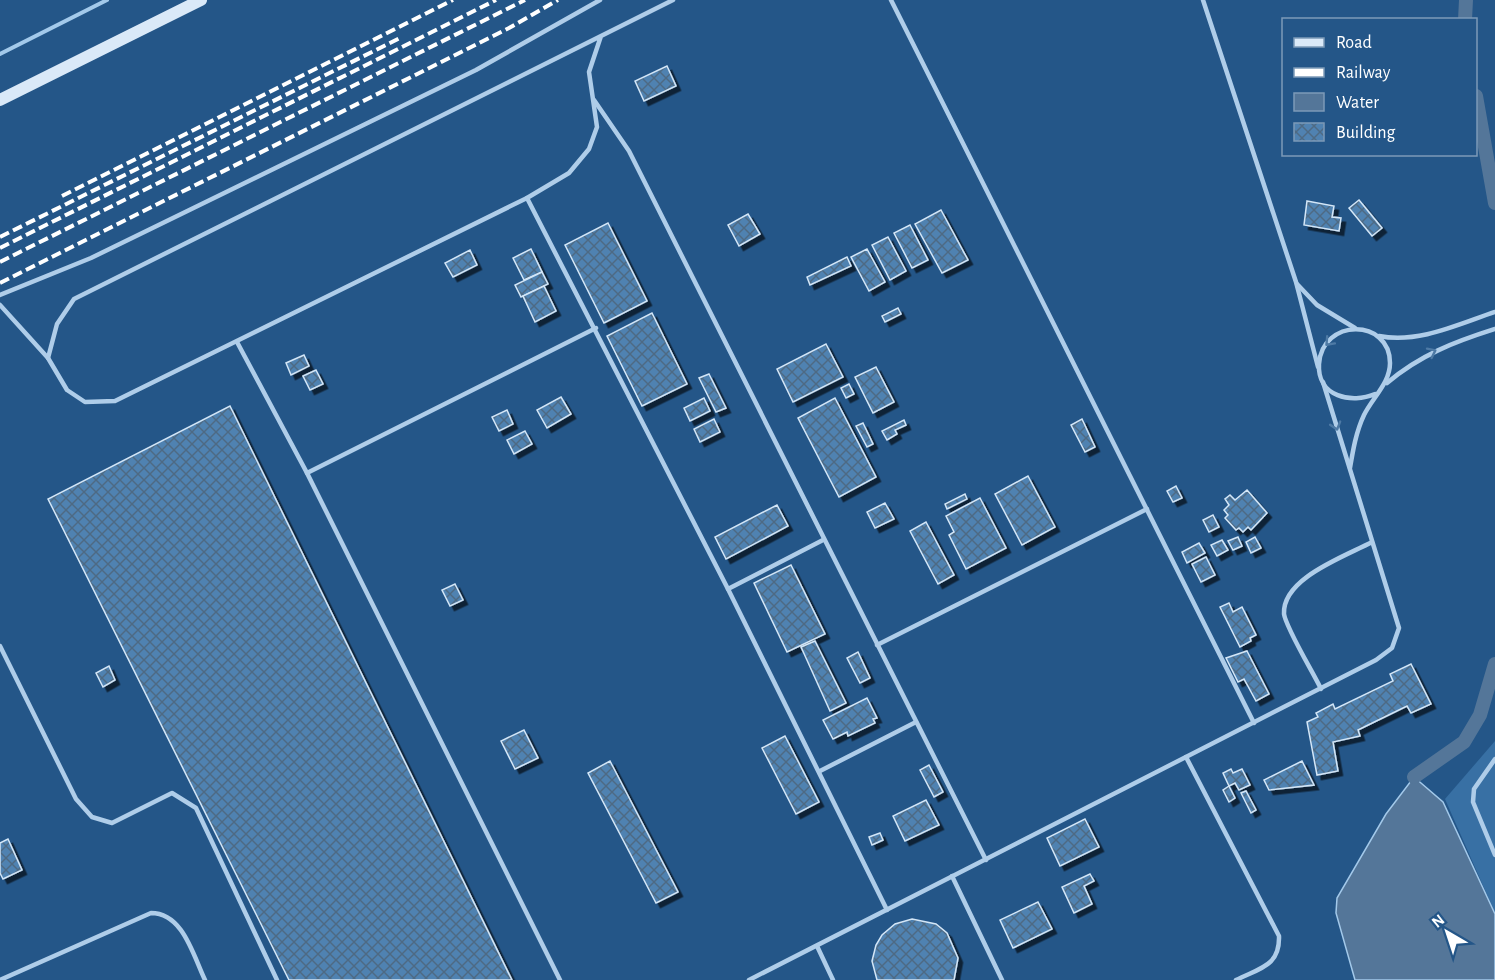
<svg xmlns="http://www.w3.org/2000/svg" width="1495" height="980" font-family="'Alegreya Sans',sans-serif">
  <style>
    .pitch { fill: #3870a4 }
    .water { fill: #547699; stroke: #a3c9ea; stroke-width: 1.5 }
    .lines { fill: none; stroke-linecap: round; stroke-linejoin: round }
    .stream { stroke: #a3c9ea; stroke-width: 4 }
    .canal { stroke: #547699; stroke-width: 14 }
    .building { fill: url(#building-cross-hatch); stroke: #d3e6f7; stroke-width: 1.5; filter: url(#shadow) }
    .lane { stroke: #afcde9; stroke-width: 4.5 }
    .secondary { stroke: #dae9f8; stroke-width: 12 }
    .rail { stroke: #fff; stroke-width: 4; stroke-dasharray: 10 4.5; stroke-linecap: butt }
    .oneway { stroke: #4e7aa5 }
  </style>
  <defs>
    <pattern id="building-cross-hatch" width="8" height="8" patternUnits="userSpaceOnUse" patternTransform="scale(1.5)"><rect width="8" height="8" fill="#5082b1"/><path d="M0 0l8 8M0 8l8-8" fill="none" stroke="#4e6a84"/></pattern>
    <filter id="shadow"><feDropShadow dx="4.5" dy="4.5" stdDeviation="0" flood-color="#0009"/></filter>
  </defs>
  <rect width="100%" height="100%" fill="#245688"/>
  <polygon class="pitch" points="1495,741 1495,913 1445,799"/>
  <polygon class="water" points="1414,777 1443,802 1495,914 1495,980 1355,980 1336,913 1337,898 1386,814"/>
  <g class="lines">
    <polyline class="stream" points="0,54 107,0"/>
    <g class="canal">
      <polyline points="1465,20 1466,0"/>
      <polyline points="1476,96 1495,203"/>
      <polyline points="1414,777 1464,742 1480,715 1495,664"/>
    </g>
  </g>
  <g class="building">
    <polygon points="667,66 676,86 644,101 635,81"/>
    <polygon points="1359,200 1382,228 1372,236 1349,208"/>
    <polygon points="1307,201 1334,206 1332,217 1341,218 1339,231 1304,225"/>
    <polygon points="941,210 968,260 942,273 915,224"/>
    <polygon points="748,214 760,234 739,246 728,225"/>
    <polygon points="608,223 647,301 604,323 565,245"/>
    <polygon points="910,225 928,260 912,268 894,233"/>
    <polygon points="888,237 906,271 890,280 872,245"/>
    <polygon points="531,249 542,272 524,280 513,258"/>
    <polygon points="867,249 885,282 869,291 851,257"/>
    <polygon points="470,250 477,265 453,277 445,263"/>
    <polygon points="847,257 851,266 810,285 807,277"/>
    <polygon points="542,272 548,284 521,297 515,285"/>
    <polygon points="544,286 556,311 535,322 523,296"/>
    <polygon points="898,308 901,314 885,322 882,316"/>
    <polygon points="652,313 687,384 642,406 607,336"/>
    <polygon points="826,344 843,377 793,402 777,369"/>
    <polygon points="304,355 309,366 291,375 286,363"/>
    <polygon points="876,367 894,402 873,413 855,377"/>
    <polygon points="316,370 323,384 310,390 303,376"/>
    <polygon points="709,374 726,408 716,412 699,378"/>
    <polygon points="849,384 854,394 846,398 841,388"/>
    <polygon points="561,397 571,414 547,428 537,410"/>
    <polygon points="704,398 710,411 690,421 684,408"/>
    <polygon points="835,398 876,477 839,497 798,418"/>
    <polygon points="230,406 512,980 289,980 48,499"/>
    <polygon points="507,410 513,424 499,431 492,417"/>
    <polygon points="714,419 720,432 700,442 694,429"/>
    <polygon points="1082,419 1095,447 1085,452 1071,425"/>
    <polygon points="904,420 906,425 895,430 897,434 887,440 882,431"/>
    <polygon points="863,423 873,444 867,447 856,426"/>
    <polygon points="525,431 532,444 514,454 507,440"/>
    <polygon points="1028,476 1055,527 1022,545 995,494"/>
    <polygon points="1176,486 1182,498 1173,502 1167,491"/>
    <polygon points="1247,490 1267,513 1251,530 1248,527 1243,532 1239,528 1236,530 1225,518 1228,515 1224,510 1229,505 1225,499 1230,495 1235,500"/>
    <polygon points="965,494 967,499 947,509 945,504"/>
    <polygon points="980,498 1006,548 966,569 949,535 954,532 946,516"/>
    <polygon points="885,503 894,519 875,528 867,512"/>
    <polygon points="777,505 788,526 726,559 715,537"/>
    <polygon points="1213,515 1219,527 1209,532 1203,520"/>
    <polygon points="926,522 954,575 938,584 910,531"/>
    <polygon points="1238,537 1242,546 1233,550 1228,541"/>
    <polygon points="1255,537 1261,548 1251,553 1246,542"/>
    <polygon points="1222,540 1228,550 1217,556 1211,545"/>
    <polygon points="1199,543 1205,553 1187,563 1182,552"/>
    <polygon points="1206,557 1215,575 1201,582 1192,564"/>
    <polygon points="791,565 825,634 787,652 754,583"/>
    <polygon points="455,584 463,600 450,606 442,590"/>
    <polygon points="1229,603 1233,612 1242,607 1256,635 1250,638 1251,641 1240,647 1220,607"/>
    <polygon points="815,641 846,703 830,711 801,647"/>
    <polygon points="1247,651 1269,694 1256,701 1244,679 1238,682 1226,658"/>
    <polygon points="858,652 870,678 860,683 847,658"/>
    <polygon points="1411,664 1431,704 1411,713 1407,706 1358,730 1360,736 1333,742 1338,771 1317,775 1307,722 1318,717 1316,713 1333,704 1335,709 1393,681 1390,674"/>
    <polygon points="109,666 115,680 103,687 96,673"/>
    <polygon points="867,698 877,718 873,719 875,723 848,736 847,732 833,739 823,720"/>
    <polygon points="524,730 538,758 515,769 501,741"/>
    <polygon points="785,736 819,802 796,814 762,748"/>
    <polygon points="610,761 678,892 656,903 588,773"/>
    <polygon points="1302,761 1314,785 1269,790 1264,780"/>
    <polygon points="929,765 943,792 934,797 920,770"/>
    <polygon points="1231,769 1233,773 1242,769 1250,785 1239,790 1235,783 1229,786 1223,773"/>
    <polygon points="1229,786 1235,798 1229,802 1223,790"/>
    <polygon points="1246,791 1256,810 1251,813 1241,793"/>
    <polygon points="926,800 939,825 905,841 893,816"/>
    <polygon points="1085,819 1099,847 1060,866 1047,838"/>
    <polygon points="880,833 883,840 872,845 869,837"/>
    <polygon points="8,839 22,870 3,879 0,873 0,843"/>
    <polygon points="1090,874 1094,881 1084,886 1092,904 1074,913 1062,887"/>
    <polygon points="1038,902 1052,929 1013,948 1000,920"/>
    <polygon points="912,919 936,924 947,933 958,958 954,980 877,980 872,961 876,945 882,935 895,924"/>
  </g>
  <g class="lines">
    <g class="lane">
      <polyline points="891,0 1254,723"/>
      <polyline points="1203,0 1296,282 1318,367"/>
      <polyline points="601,36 589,72 597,127 589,149 569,173 527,198 115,401 85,402 67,390 48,358 57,324 74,299 601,36 673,0"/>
      <polyline points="594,100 629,151 986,860"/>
      <polyline points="527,198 728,589 887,910"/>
      <polyline points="1297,284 1317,305 1355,328"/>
      <polyline points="0,295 91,258 476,70 600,0"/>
      <polyline points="0,305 48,358"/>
      <path d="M1379,336C1418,344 1459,324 1495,312"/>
      <polyline points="237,342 307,473 560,980"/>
      <path d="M1387,383C1420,355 1454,342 1495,329"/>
      <path d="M1350,468C1353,450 1356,432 1364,415C1373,397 1390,383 1390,363C1390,318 1322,318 1319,364C1317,397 1352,404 1375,394"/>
      <polyline points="307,473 596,328"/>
      <polyline points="728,589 823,540"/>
      <polyline points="877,645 1147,509"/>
      <polyline points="0,646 76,799 92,817 112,823 172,793 196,808 277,980"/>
      <path d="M1321,689C1314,674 1286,628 1284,614C1282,578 1346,556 1372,542"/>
      <path d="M1186,757L1279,936C1280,966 1260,968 1236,980"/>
      <polyline points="1495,759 1474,789 1473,802 1495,855"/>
      <polyline points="820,771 916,722"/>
      <polyline points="952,876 1002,980"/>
      <polyline points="817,946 833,980"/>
      <path d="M0,980L151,913C183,913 193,955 205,980"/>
      <polyline points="749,980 1376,660 1392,648 1399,628 1323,382"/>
    </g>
    <polyline class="secondary" points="0,100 201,0"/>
    <g class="rail">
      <polyline points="62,196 453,0"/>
      <polyline points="0,237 400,38"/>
      <polyline points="0,248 496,0"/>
      <polyline points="0,262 525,0"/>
      <polyline points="0,283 509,28 558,0"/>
    </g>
  </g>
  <defs><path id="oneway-chevron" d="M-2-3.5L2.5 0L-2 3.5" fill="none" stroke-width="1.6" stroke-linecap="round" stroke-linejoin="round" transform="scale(1.5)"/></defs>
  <g class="oneway">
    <use href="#oneway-chevron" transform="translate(1329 342) rotate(133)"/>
    <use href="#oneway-chevron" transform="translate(1432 352) rotate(-26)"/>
    <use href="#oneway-chevron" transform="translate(1336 426) rotate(73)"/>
  </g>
  <rect x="1282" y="18" width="195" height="138" fill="#245688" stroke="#7c9ab8" stroke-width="1.5"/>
  <rect x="1294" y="38" width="30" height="9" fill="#dae9f8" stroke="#7c9ab8" stroke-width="1.5"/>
  <text x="1336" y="48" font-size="18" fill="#ffffff">Road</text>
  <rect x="1294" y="68" width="30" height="9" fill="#ffffff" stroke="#7c9ab8" stroke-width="1.5"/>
  <text x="1336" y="78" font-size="18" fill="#ffffff">Railway</text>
  <rect x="1294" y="93" width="30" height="18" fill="#547699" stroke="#7c9ab8" stroke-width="1.5"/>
  <text x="1336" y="108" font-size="18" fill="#ffffff">Water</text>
  <rect x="1294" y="123" width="30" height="18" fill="url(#building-cross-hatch)" stroke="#7c9ab8" stroke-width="1.5"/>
  <text x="1336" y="138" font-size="18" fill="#ffffff">Building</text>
  <g transform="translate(1447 932) rotate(321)" stroke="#245688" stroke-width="4.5" paint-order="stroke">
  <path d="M0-4.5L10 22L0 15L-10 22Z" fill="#ffffff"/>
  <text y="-9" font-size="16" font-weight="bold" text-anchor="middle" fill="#ffffff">N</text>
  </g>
</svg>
